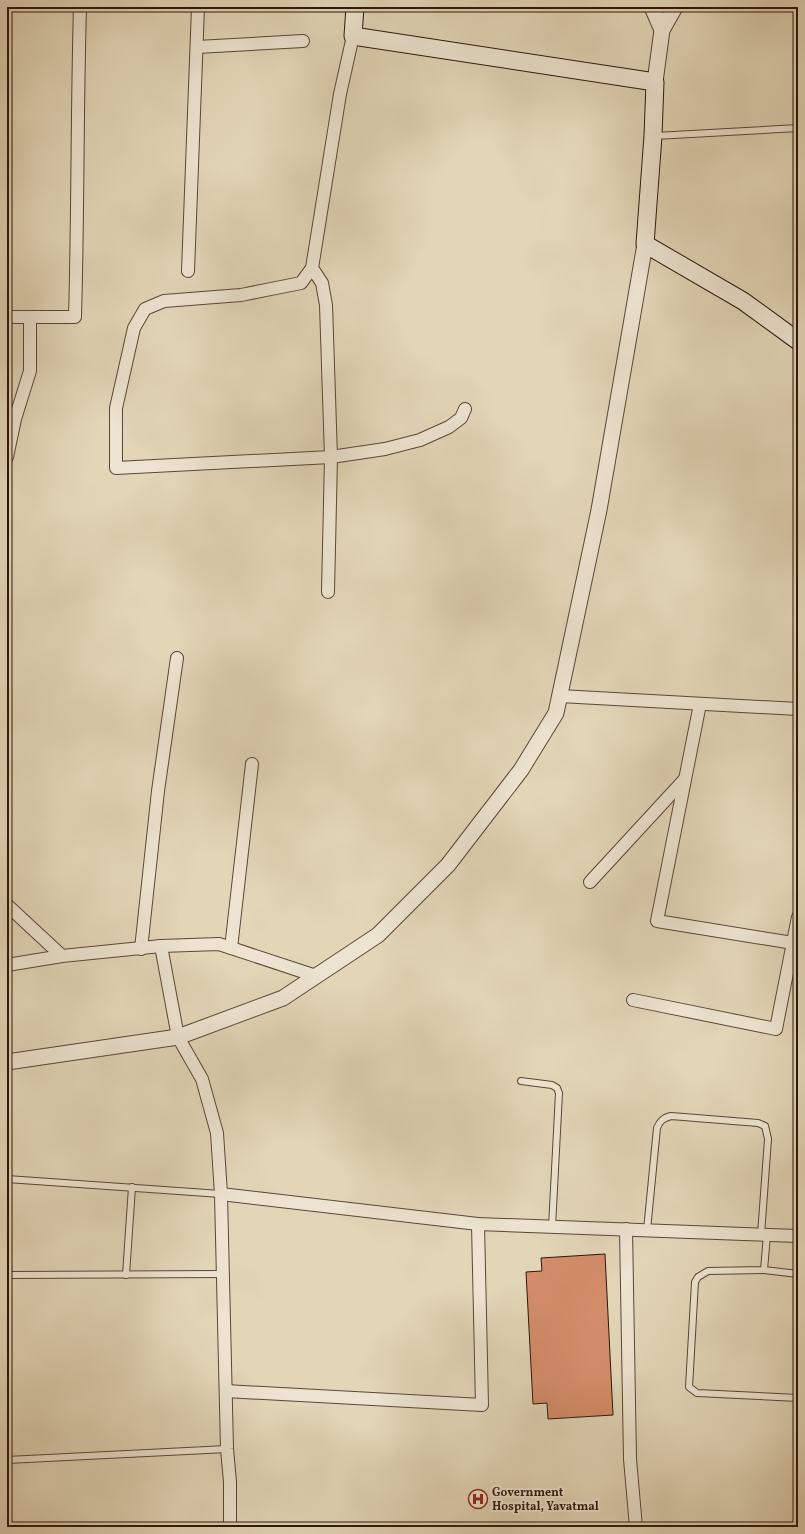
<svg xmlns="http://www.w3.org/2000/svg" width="805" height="1534" font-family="Vollkorn,serif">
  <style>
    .building { fill: #d48d6a; stroke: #2c160d }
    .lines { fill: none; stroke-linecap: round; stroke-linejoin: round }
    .service-casing { stroke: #5a4638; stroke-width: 8 }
    .minor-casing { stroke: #5a4638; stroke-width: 14 }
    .tertiary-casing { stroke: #5a4638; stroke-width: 17 }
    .secondary-casing { stroke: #2c160d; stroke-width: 19 }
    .service { stroke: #ece4d0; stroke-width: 6 }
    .minor { stroke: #ece4d0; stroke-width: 12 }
    .tertiary { stroke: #ece4d0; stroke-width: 15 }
    .secondary { stroke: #ece4d0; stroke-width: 17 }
    .labels { text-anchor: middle; stroke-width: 4; stroke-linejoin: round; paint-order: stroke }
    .poi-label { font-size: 12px; font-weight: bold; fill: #2c160d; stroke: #ece4d0; text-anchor: start }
  </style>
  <rect width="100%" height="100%" fill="#e2d6b7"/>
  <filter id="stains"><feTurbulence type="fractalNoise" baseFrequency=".005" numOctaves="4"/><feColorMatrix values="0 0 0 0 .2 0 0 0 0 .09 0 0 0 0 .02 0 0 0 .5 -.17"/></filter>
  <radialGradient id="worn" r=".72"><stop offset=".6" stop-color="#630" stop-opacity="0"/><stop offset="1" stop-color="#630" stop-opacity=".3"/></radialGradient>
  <polygon class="building" points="605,1254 613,1415 548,1419 547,1403 533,1404 526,1272 542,1271 541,1258"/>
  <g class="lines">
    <defs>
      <g id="service">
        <polyline points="655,136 798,128"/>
        <polyline points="521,1081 552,1085 557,1088 559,1093 552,1227"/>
        <polyline points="7,1179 221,1194"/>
        <path d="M647,1230L657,1128C660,1121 663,1118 671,1116L758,1123L765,1126L768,1139L761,1235"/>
        <polyline points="767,1235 764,1270 708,1271 698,1277 695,1282 689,1387 697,1393 798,1398"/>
        <polyline points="764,1270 798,1274"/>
        <polyline points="7,1275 223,1274"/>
        <polyline points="126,1275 132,1187"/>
        <polyline points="7,1460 227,1449"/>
      </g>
      <g id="minor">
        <polyline points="353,36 340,94 312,268 301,283 241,295 164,301 145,309 134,328 116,408 116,468 331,457 385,449 420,440 449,427 461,418 465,409"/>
        <polyline points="197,47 303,41"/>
        <polyline points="312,268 322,283 326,305 331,457 328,592"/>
        <polyline points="188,271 198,7"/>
        <path d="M7,317H75C78,214 77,110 80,7"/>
        <polyline points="7,457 15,419 30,371 30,317"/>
        <polyline points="560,696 798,709"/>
        <polyline points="700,704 657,921 793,943"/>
        <polyline points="590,882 684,780"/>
        <polyline points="7,905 62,956"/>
        <polyline points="161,946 178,1037 202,1079 217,1133 221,1194 227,1449 230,1482 230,1527"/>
        <polyline points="231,948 252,764"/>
        <polyline points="141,949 158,791 177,658"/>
        <polyline points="7,965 62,956 161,946 219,944 316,976"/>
        <polyline points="633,1000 776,1029 798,917"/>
        <polyline points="221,1194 478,1224 798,1236"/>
        <polyline points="626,1229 630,1459 636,1527"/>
        <polyline points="226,1391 482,1405 478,1224"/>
      </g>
      <g id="tertiary">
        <polyline points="652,7 662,30"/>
        <polyline points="655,82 662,30 675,7"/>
        <polyline points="7,1062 178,1037 283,998 378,935 448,865 521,770 556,713 599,510 645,244"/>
      </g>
      <polyline id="secondary" points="355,7 353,36 655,82 653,136 645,244 743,301 798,341"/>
    </defs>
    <use href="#service" class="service-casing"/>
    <use href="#minor" class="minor-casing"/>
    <use href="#tertiary" class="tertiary-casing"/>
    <use href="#secondary" class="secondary-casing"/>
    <use href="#service" class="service"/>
    <use href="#minor" class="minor"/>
    <use href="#tertiary" class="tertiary"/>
    <use href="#secondary" class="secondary"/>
  </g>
  <defs>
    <symbol id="hospital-ring" viewBox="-11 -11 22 22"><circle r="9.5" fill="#ece4d0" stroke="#8f2418" stroke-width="1.5"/><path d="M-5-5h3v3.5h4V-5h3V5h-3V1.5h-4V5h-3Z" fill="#8f2418"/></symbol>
  </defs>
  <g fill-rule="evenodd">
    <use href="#hospital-ring" x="467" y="1488" width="22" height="22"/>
  </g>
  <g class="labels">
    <g class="poi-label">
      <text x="492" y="1496">Government<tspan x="492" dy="14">Hospital, Yavatmal</tspan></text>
    </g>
  </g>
  <rect width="805" height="1534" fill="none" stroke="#e2d6b7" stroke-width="24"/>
  <rect x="8" y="8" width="789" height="1518" fill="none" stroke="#2c160d" stroke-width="2"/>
  <rect x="12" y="12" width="781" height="1510" fill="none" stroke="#2c160d"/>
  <rect width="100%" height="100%" filter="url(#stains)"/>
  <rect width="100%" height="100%" fill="url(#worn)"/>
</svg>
